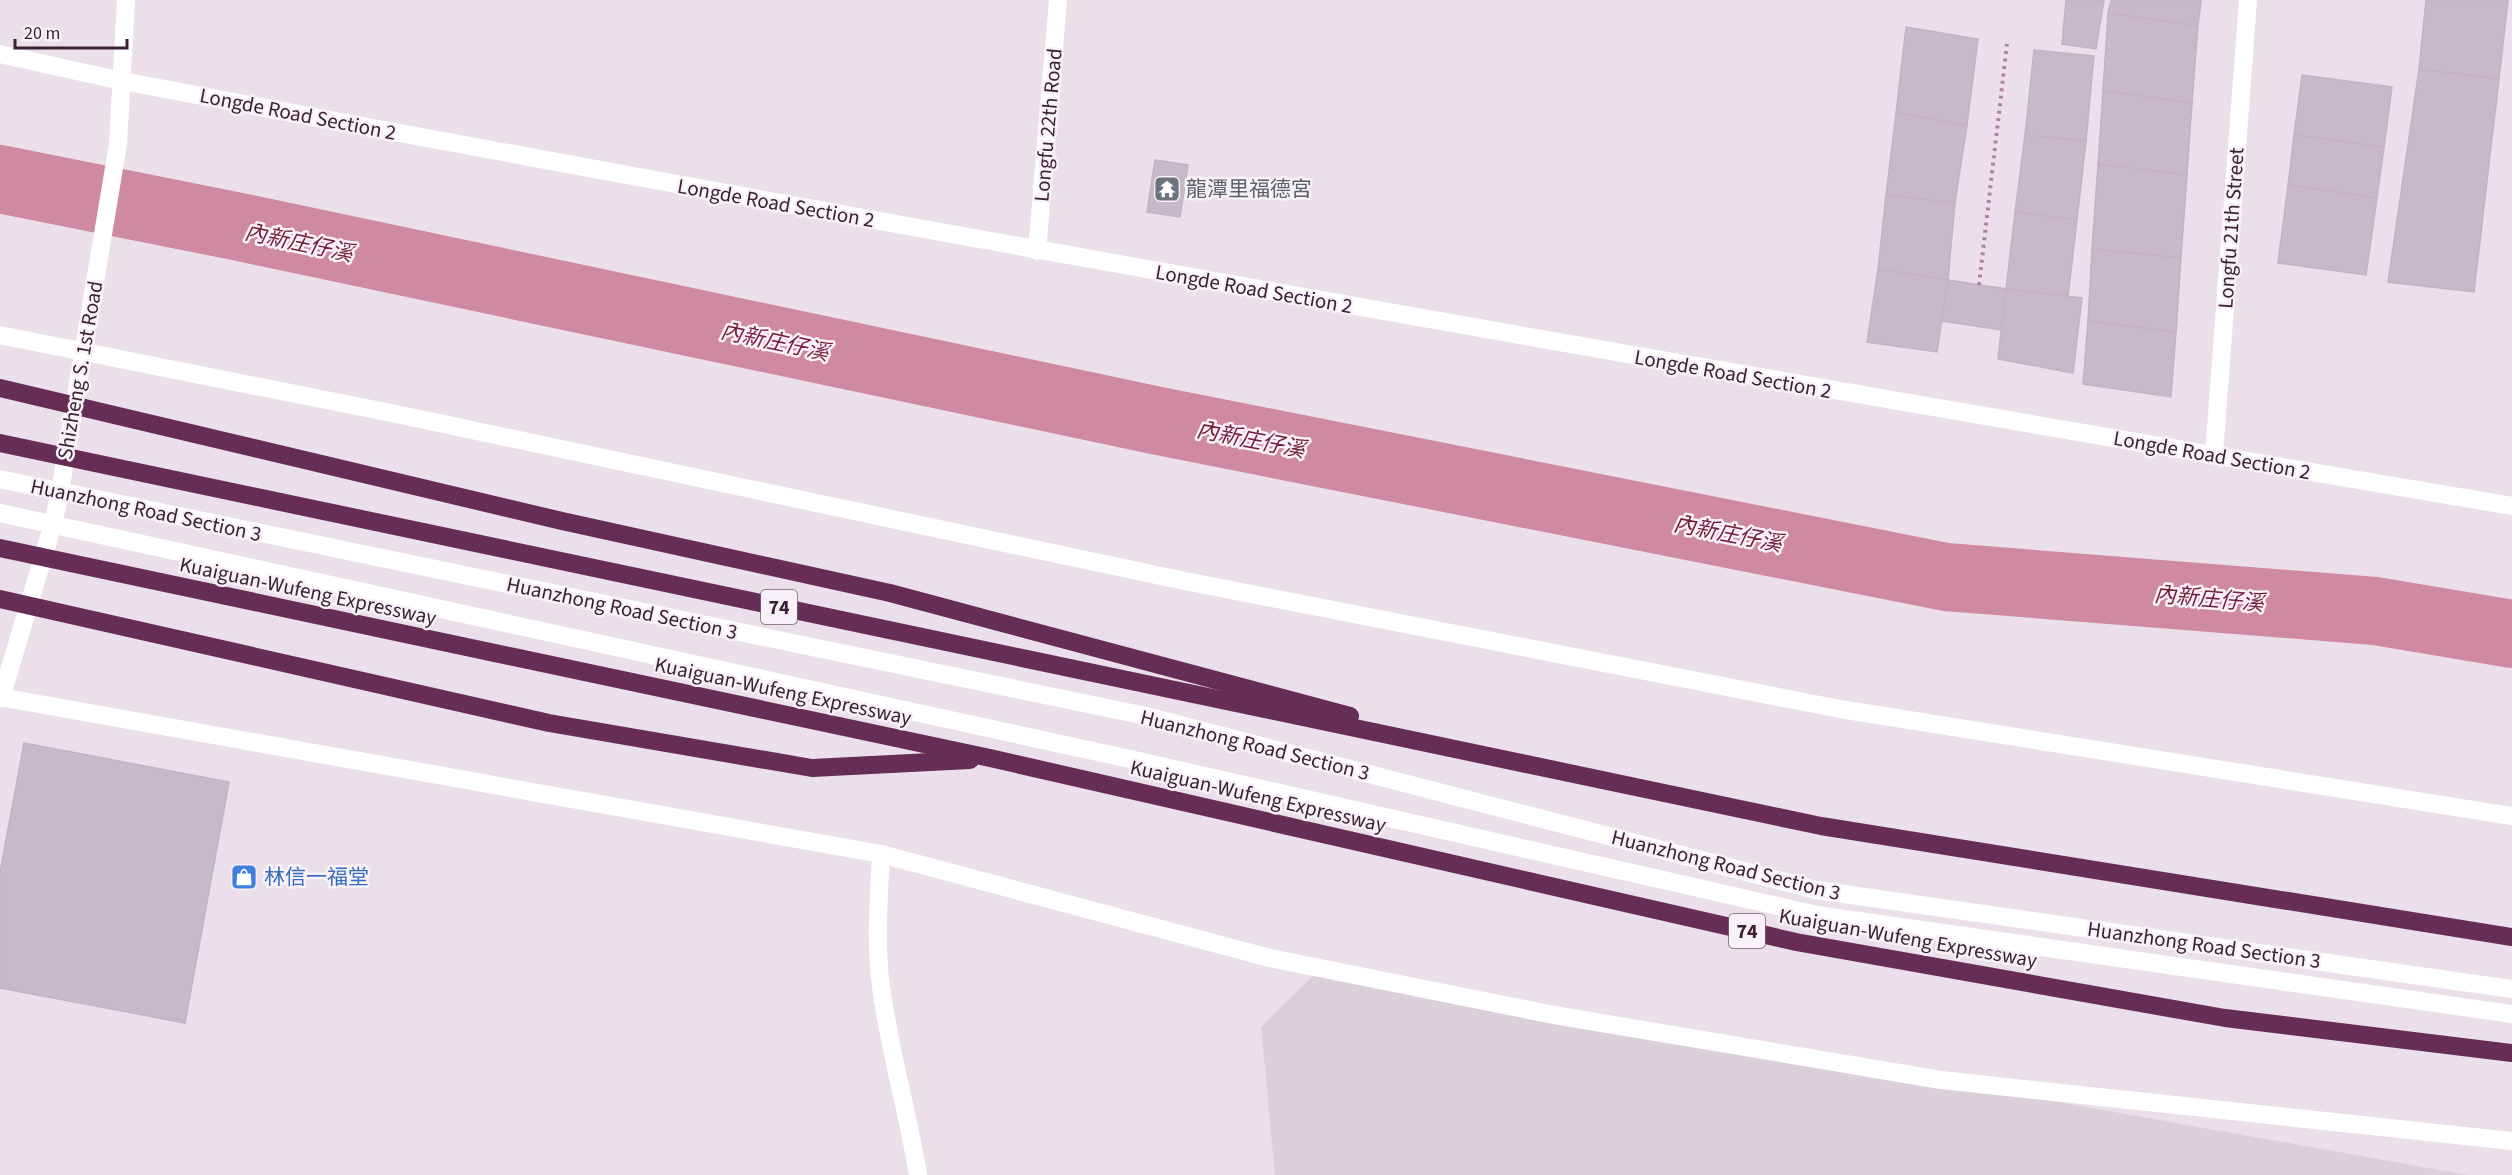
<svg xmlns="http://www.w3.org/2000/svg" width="2512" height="1175" font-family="'Source Sans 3','Noto Sans TC',sans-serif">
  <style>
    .built { fill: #dbcfda }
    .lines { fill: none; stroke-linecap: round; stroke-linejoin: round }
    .river { stroke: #cf89a1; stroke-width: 68 }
    .building { fill: #c8b9c8; stroke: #c4b3c3; stroke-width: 1.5 }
    .path { stroke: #ae82a5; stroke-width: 4; stroke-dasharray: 3 4.5; stroke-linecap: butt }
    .lane { stroke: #fff; stroke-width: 18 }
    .street { stroke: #fff; stroke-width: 18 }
    .secondary { stroke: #fff; stroke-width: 18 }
    .highway { stroke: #662e56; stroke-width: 18 }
    .labels { text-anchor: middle; stroke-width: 5; stroke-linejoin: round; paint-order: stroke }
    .shield { fill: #f8f1f8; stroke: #745f70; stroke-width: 1.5 }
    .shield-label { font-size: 20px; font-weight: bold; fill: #3b2135 }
    .street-label { font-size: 21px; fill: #3b2135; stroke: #f8f1f8 }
    .worship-label { font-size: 21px; fill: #5b616d; stroke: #f8f1f8; text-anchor: start }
    .shop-label { font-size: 21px; fill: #366cbe; stroke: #f8f1f8; text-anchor: start }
    .water-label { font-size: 22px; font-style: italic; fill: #751d3a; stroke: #f8f1f8 }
  </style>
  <rect width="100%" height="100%" fill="#ebe0ea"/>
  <polygon class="built" points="1319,970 2468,1175 1275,1175 1261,1027"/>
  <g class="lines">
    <polyline class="river" points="0,179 235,226 1154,420 1946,577 2375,611 2512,634"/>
  </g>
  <g class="building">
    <polygon points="2066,0 2104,0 2096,49 2062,44"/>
    <polygon points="2111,0 2201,0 2198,26 2108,13"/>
    <polygon points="2426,0 2508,0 2499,79 2419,69"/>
    <polygon points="2108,13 2198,26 2192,103 2103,91"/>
    <polygon points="1906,27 1978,39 1967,125 1896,113"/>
    <polygon points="2034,50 2094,56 2086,141 2025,135"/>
    <polygon points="2419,69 2499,79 2474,292 2388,282"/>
    <polygon points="2302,75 2392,87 2384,147 2294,135"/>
    <polygon points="2103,91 2192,103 2187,175 2098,164"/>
    <polygon points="1896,113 1967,125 1955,203 1886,195"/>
    <polygon points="2025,135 2086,141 2077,220 2015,212"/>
    <polygon points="2294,135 2384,147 2377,198 2288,185"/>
    <polygon points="1155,160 1188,165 1180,217 1147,212"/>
    <polygon points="2098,164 2187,175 2181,258 2092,249"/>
    <polygon points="2288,185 2377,198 2366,275 2278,263"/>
    <polygon points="1886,195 1955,203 1948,280 1878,269"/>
    <polygon points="2015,212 2077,220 2068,297 2006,289"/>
    <polygon points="2092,249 2181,258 2176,332 2088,321"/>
    <polygon points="1878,269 1948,280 1937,352 1867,342"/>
    <polygon points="1948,280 2006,289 2002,330 1942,321"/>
    <polygon points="2006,289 2082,298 2073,373 1998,359"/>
    <polygon points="2088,321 2176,332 2171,397 2083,384"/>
    <polygon points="24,743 229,782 185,1023 0,988 0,872"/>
  </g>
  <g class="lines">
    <polyline class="path" points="1979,285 2007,44"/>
    <path class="lane" d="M881,854C879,898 875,942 881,986C889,1050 908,1112 918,1175"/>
    <g class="street">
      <path d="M0,54L122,81C917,231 1714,371 2512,506"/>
      <polyline points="1037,251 1058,0"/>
      <polyline points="2214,455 2248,0"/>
    </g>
    <g class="secondary">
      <polyline points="0,335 401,415 1180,580 1840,709 2512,816"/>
      <polyline points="0,479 1146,716 1816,890 2512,989"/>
      <polyline points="0,513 1130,759 1817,915 2512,1014"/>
      <polyline points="0,697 881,854 1270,958 1554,1015 1941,1080 2512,1141"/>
      <polyline points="1,698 53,524 60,492 118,144 126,0"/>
    </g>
    <g class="highway">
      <polyline points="0,388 562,521 890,593 1350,716"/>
      <polyline points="0,443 1821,826 2512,937"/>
      <polyline points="0,548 990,758 1796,942 2225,1018 2512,1053"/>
      <polyline points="0,599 549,723 812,768 970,760"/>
    </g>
  </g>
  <defs>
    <symbol id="temple-square" viewBox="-11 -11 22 22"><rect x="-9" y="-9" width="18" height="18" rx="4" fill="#6b7280" stroke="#f8f1f8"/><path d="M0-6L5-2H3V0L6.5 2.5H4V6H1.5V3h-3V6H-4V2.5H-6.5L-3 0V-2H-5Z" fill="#fff"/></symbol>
    <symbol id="shop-square" viewBox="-11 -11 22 22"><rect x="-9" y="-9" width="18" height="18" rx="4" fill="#3f7fe0" stroke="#f8f1f8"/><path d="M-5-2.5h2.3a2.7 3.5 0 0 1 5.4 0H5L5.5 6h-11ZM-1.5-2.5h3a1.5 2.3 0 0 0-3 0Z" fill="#fff"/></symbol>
  </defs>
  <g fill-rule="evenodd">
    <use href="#temple-square" x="1152" y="174" width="30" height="30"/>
    <use href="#shop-square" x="229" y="862" width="30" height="30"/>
  </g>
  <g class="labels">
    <g class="shield">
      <rect x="761" y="590" width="36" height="34" rx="4.5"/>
      <rect x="1729" y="914" width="36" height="34" rx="4.5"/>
    </g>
    <g class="shield-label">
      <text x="779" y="614">74</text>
      <text x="1747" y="938">74</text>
    </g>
    <g class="street-label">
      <text transform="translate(298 114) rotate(11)" y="7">Longde Road Section 2</text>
      <text transform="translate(1048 125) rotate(-85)" y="7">Longfu 22th Road</text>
      <text transform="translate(776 203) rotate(10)" y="7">Longde Road Section 2</text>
      <text transform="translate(2231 228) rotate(-86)" y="7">Longfu 21th Street</text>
      <text transform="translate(1254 289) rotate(10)" y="7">Longde Road Section 2</text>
      <text transform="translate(80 370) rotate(-80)" y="7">Shizheng S. 1st Road</text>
      <text transform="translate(1733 374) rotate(10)" y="7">Longde Road Section 2</text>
      <text transform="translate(2212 455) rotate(10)" y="7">Longde Road Section 2</text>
      <text transform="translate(146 510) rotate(12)" y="7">Huanzhong Road Section 3</text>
      <text transform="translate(308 591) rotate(12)" y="7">Kuaiguan-Wufeng Expressway</text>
      <text transform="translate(622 608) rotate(12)" y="7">Huanzhong Road Section 3</text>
      <text transform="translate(783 691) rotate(12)" y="7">Kuaiguan-Wufeng Expressway</text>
      <text transform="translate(1255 745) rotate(14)" y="7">Huanzhong Road Section 3</text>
      <text transform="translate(1258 796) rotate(13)" y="7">Kuaiguan-Wufeng Expressway</text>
      <text transform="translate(1726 865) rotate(14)" y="7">Huanzhong Road Section 3</text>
      <text transform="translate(1908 938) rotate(10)" y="7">Kuaiguan-Wufeng Expressway</text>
      <text transform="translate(2204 945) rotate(8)" y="7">Huanzhong Road Section 3</text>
    </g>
    <g class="worship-label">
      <text x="1186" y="196">龍潭里福德宮</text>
    </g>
    <g class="shop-label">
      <text x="264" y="884">林信一福堂</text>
    </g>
    <g class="water-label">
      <text transform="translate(299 242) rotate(12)" y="8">內新庄仔溪</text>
      <text transform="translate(775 341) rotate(12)" y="8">內新庄仔溪</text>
      <text transform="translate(1251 439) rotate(11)" y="8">內新庄仔溪</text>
      <text transform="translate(1728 533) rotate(11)" y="8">內新庄仔溪</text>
      <text transform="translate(2209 598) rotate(5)" y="8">內新庄仔溪</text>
    </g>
  </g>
  <path d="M15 39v9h112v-9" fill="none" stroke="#3b2135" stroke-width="3"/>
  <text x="24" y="39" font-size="18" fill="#3b2135" stroke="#f8f1f8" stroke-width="4.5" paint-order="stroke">20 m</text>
</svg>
